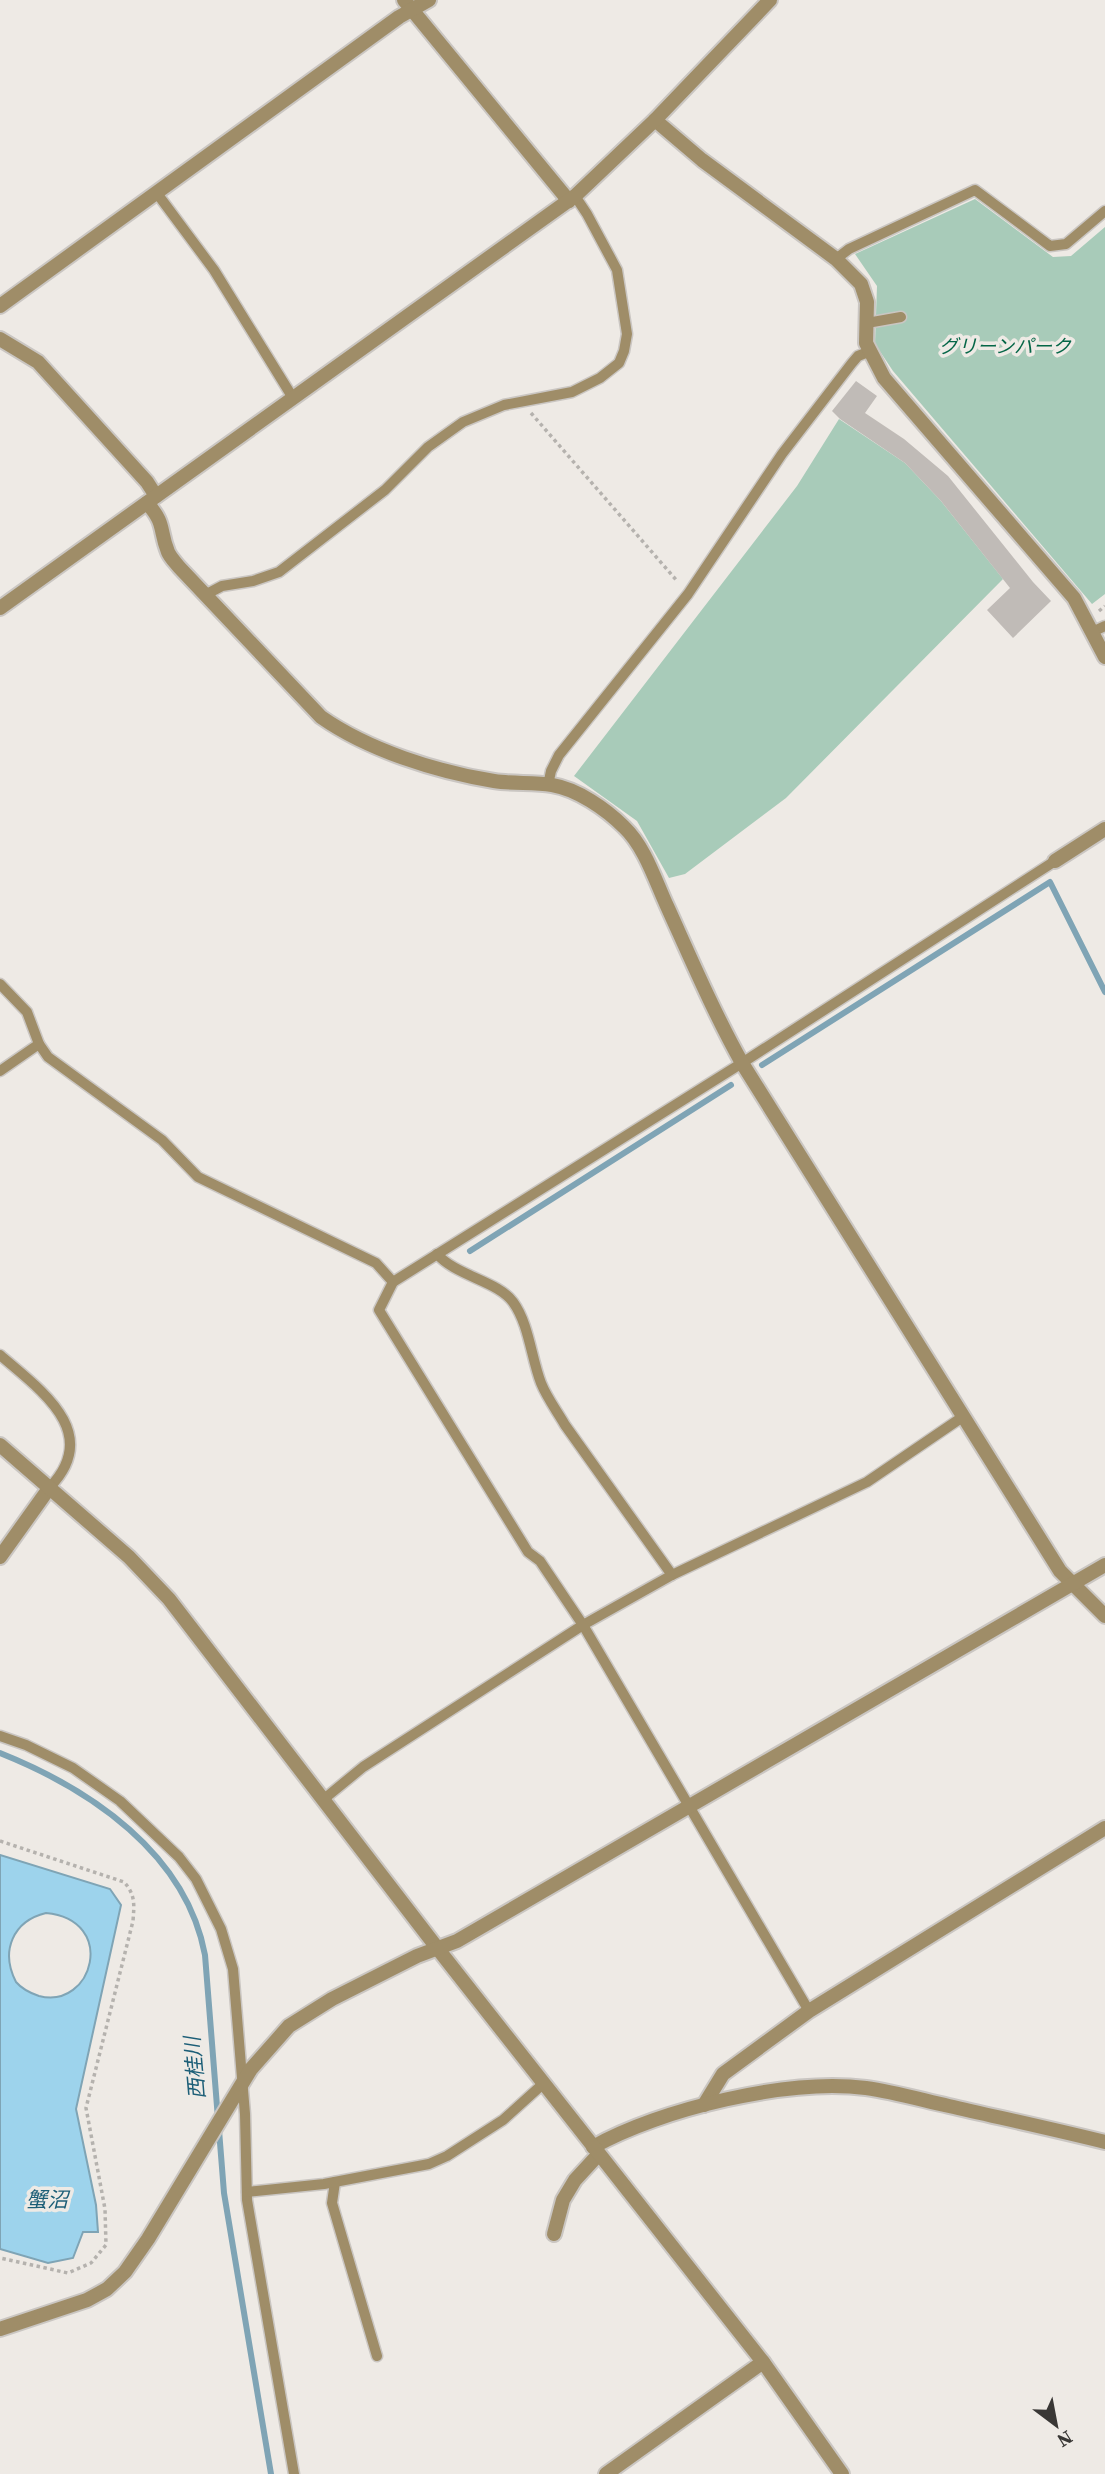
<svg xmlns="http://www.w3.org/2000/svg" width="1105" height="2474" font-family="'Source Serif 4','Noto Sans JP',serif">
  <style>
    .green { fill: #a8cbb9 }
    .water { fill: #9dd3ec; stroke: #7fa4b5; stroke-width: 2; fill-rule: evenodd }
    .lines { fill: none; stroke-linecap: round; stroke-linejoin: round }
    .stream { stroke: #7fa4b5; stroke-width: 6 }
    .building { fill: #c0bbb7 }
    .service-casing { stroke: #cac6c2; stroke-width: 13 }
    .minor-casing { stroke: #cac6c2; stroke-width: 18 }
    .tertiary-casing { stroke: #cac6c2; stroke-width: 18 }
    .path { stroke: #b5b2ae; stroke-width: 3.5; stroke-dasharray: 3.5 3.5; stroke-linecap: butt }
    .service { stroke: #9f8d68; stroke-width: 10 }
    .minor { stroke: #9f8d68; stroke-width: 14 }
    .tertiary { stroke: #9f8d68; stroke-width: 14 }
    .labels { text-anchor: middle; stroke-width: 7; stroke-linejoin: round; paint-order: stroke }
    .park-label { font-size: 19px; font-style: italic; fill: #056647; stroke: #eeeae5 }
    .water-label { font-size: 21px; font-style: italic; fill: #1c5e77; stroke: #eeeae5 }
  </style>
  <rect width="100%" height="100%" fill="#eeeae5"/>
  <g class="green">
    <polygon points="975,199 1053,257 1071,256 1105,227 1105,594 1092,604 893,371 875,344 877,286 855,254"/>
    <polygon points="839,419 905,463 941,501 1003,579 786,798 685,874 669,878 637,821 574,776 797,486"/>
  </g>
  <path class="water" d="M0,1855L110,1889L121,1905L76,2109L96,2205L98,2232H83L73,2258L48,2263L0,2249ZM46,1913C118,1920 93,2010 39,1996C30,1993 22,1989 16,1982C0,1951 13,1921 46,1913Z"/>
  <g class="lines">
    <g class="stream">
      <polyline points="762,1065 1050,882 1105,992"/>
      <polyline points="470,1251 731,1085"/>
      <path d="M0,1753C90,1789 186,1853 205,1955L218,2119"/>
      <polyline points="219,2130 224,2193 271,2474"/>
    </g>
  </g>
  <polygon class="building" points="856,381 877,396 865,413 904,439 948,476 1033,582 1051,601 1013,638 987,610 1010,588 941,501 905,463 840,419 832,411"/>
  <g class="lines">
    <defs>
      <g id="service">
        <polyline points="156,192 214,270 293,398"/>
        <polyline points="836,259 849,249 975,190 1050,246 1066,244 1105,211"/>
        <polyline points="867,323 901,317"/>
        <polyline points="205,595 222,586 253,581 279,572 385,490 428,447 463,422 504,405 572,392 600,378 619,363 624,351 627,334 617,270 587,214 575,196"/>
        <polyline points="1092,632 1105,626"/>
        <polyline points="548,785 551,771 559,755 688,594 782,454 852,363 858,356 868,352"/>
        <polyline points="0,984 27,1012 39,1044 48,1057 162,1140 198,1177 376,1263 393,1282"/>
        <polyline points="0,1071 39,1044"/>
        <path d="M437,1254C456,1276 498,1281 513,1302C529,1324 531,1357 541,1383C547,1398 557,1411 565,1425L672,1575"/>
        <path d="M0,1355C39,1389 103,1432 50,1487"/>
        <polyline points="0,1736 26,1745 73,1768 120,1801 179,1857 196,1879 221,1929 233,1969 245,2114 247,2200 294,2474"/>
        <polyline points="324,1799 363,1767 583,1625 672,1575 867,1482 964,1416"/>
        <polyline points="809,2011 583,1625 540,1561 528,1552 379,1310 393,1282 742,1063 1055,861"/>
        <polyline points="335,2182 332,2203 377,2356"/>
        <polyline points="247,2192 324,2184 429,2164 447,2156 503,2120 544,2083"/>
      </g>
      <g id="minor">
        <polyline points="404,0 569,201"/>
        <polyline points="655,120 702,160 836,259 861,284 867,302 866,343 884,378 1074,598 1105,657"/>
        <polyline points="0,306 399,17 429,0"/>
        <polyline points="0,339 38,362 147,482 156,496"/>
        <path d="M147,503C166,524 159,530 168,552C170,557 175,562 179,567L321,717C368,750 437,772 494,781C513,784 533,782 552,785C577,789 606,809 624,827C645,847 655,880 667,906C691,959 714,1013 742,1063L1060,1571L1105,1616"/>
        <polyline points="0,608 575,196 655,120 770,0"/>
        <polyline points="1055,861 1105,829"/>
        <polyline points="0,1557 50,1487"/>
        <polyline points="704,2105 723,2074 809,2011 1105,1828"/>
        <path d="M593,2147C660,2109 789,2078 866,2088C894,2092 922,2100 949,2106C1001,2118 1053,2129 1105,2142"/>
        <polyline points="554,2234 563,2200 575,2180 598,2155"/>
        <polyline points="606,2474 763,2362"/>
      </g>
      <g id="tertiary">
        <polyline points="0,1445 129,1557 169,1599 438,1949 763,2362 842,2474"/>
        <polyline points="0,2329 87,2300 107,2289 125,2272 148,2239 251,2069 289,2026 332,1999 417,1956 457,1941 1105,1565"/>
      </g>
    </defs>
    <use href="#service" class="service-casing"/>
    <use href="#minor" class="minor-casing"/>
    <use href="#tertiary" class="tertiary-casing"/>
    <g class="path">
      <polyline points="531,413 678,582"/>
      <polyline points="1099,611 1105,606"/>
      <path d="M0,1841L124,1882C136,1895 134,1906 133,1921L86,2108L105,2209L106,2245L91,2263L68,2273L0,2258"/>
    </g>
    <use href="#service" class="service"/>
    <use href="#minor" class="minor"/>
    <use href="#tertiary" class="tertiary"/>
  </g>
  <g class="labels">
    <g class="park-label">
      <text x="1005" y="353">グリーンパーク</text>
    </g>
    <g class="water-label">
      <text transform="translate(195 2068) rotate(-95)" y="7">西桂川</text>
      <text x="47" y="2207">蟹沼</text>
    </g>
  </g>
  <g transform="translate(1056 2425) rotate(148)" stroke="#eeeae5" stroke-width="5" paint-order="stroke">
  <path d="M0-5L12 26L0 18L-12 26Z" fill="#393735"/>
  <text y="-10" font-size="19" font-weight="bold" text-anchor="middle" fill="#393735">N</text>
  </g>
</svg>
